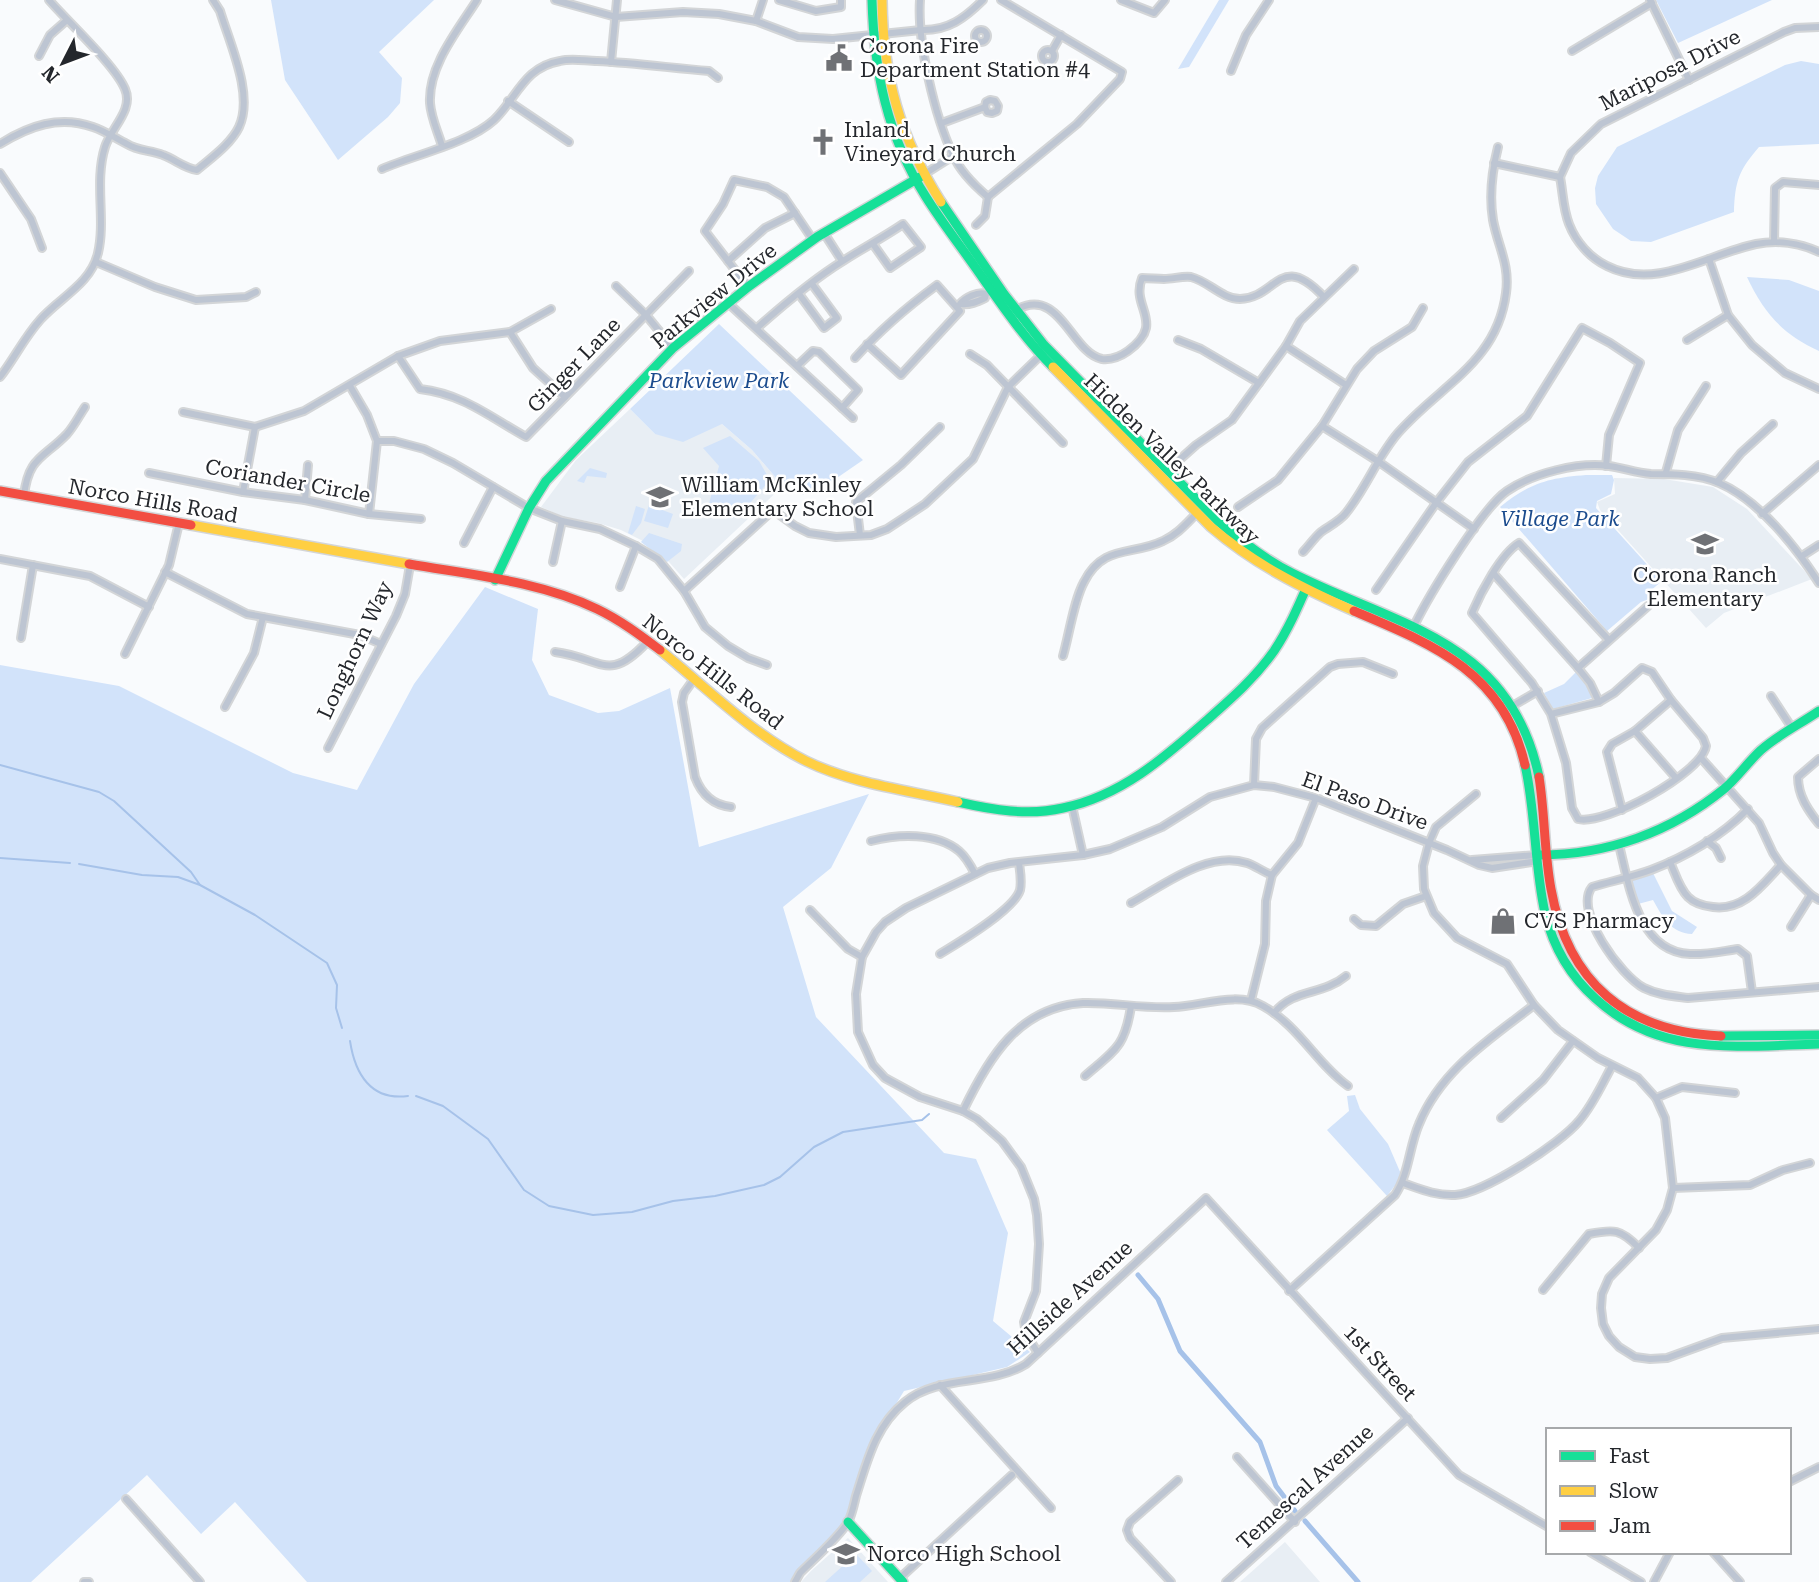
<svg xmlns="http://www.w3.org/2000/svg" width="1819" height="1582" font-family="'Roboto Serif',serif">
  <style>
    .built { fill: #e8eef4 }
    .green { fill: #d2e3fa }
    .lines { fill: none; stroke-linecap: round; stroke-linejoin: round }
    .stream { stroke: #a6c2e9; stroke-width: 2 }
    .canal { stroke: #a6c2e9; stroke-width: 5 }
    .street-casing { stroke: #d3d5d7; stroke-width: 10 }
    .fast-casing { stroke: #d3d5d7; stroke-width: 12 }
    .slow-casing { stroke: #d3d5d7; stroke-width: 12 }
    .jam-casing { stroke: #d3d5d7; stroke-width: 12 }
    .street { stroke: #bdc5d2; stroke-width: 6 }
    .fast { stroke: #16e098; stroke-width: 9 }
    .slow { stroke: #ffcf43; stroke-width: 9 }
    .jam { stroke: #f24e42; stroke-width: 9 }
    .labels { text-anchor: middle; stroke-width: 5; stroke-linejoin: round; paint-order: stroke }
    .poi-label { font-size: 21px; fill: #24272c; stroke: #fff; text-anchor: start }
    .street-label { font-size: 21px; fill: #24272c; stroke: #fff }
    .park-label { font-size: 21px; font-style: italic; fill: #1c4c8e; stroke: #fff }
  </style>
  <rect width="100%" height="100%" fill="#f9fbfd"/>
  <g class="built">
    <polygon points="630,409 655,434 722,424 752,450 783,486 684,579 669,562 647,543 621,530 598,523 564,517 541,507 576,460"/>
    <polygon points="1614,478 1664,479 1713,487 1747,509 1812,579 1724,613 1706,628 1600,510 1597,502 1615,494"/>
    <polygon points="848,1538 888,1582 801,1582 811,1571"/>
    <polygon points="1285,1542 1320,1582 1240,1582"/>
  </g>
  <g class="green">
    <polygon points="271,0 434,0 379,52 402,78 400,103 388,117 338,160 285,80"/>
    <polygon points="1219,0 1229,0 1189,67 1178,69"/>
    <polygon points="1656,0 1772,0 1678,43"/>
    <path d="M1801,61L1819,64V144L1759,147C1739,170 1735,181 1734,212L1651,242L1631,241L1613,229L1596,204L1595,188L1598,176L1617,147L1785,65Z"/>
    <path d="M1747,277L1789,280L1819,291V351C1782,334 1764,313 1747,277Z"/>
    <polygon points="719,324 863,460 818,491 814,487 803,495 789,481 783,486 752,450 722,424 683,442 655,434 630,409"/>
    <polygon points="730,436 759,461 770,480 738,517 729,519 707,511 719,466 703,448"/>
    <polygon points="590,468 607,473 606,478 587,476 584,483 577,481"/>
    <path d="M1586,475H1612L1614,480L1611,494L1597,501L1596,508L1662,581L1649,592V599L1641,602L1607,631L1500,507C1530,483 1548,478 1586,475Z"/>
    <polygon points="649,505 673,514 668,528 644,521"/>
    <polygon points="636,506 645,509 641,523 632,535 628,533"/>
    <polygon points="649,533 682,544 681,551 667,562 641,542"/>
    <polygon points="485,587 538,609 532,660 549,695 598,713 619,711 670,688 699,847 869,794 831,868 783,907 816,1017 944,1153 976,1159 1008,1233 993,1321 1030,1352 1007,1367 904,1391 882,1427 848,1522 795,1582 307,1582 235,1502 201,1534 147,1475 31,1582 0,1582 0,665 119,686 293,773 357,790 414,684"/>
    <polygon points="1576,672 1585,683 1592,698 1553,709 1544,693 1564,684"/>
    <path d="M1653,873L1672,911L1697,927L1692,934C1671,933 1663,918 1653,900L1638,904L1632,880Z"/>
    <polygon points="1355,1095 1360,1109 1388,1144 1401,1174 1397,1183 1387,1196 1327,1130 1349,1111 1347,1096"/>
    <polygon points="856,1554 872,1571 860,1582 825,1582"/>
  </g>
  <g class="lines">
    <g class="stream">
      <polyline points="0,765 99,792 114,801 191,872 200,885"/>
      <polyline points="0,858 70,863"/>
      <polyline points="79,864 142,875 178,877 200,885 255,915 327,963 337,985 336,1008 342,1028"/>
      <path d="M350,1041C355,1074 371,1101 408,1096"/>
      <polyline points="416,1096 443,1106 488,1139 524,1190 549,1206 593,1215 632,1212 673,1201 715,1196 764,1185 780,1177 814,1147 843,1132 922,1120 929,1114"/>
    </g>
    <g class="canal">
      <polyline points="1138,1275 1158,1299 1180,1351 1260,1442 1276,1486 1295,1511"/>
      <polyline points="1305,1521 1358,1582"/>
    </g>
    <defs>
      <g id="street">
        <path d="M555,0L616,17L683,12L719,14L756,21L798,37L833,39L921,30C948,31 965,18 983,0"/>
        <polyline points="779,0 816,11 841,7 841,0"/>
        <path d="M920,0C917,42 935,117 953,155C960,171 975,186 988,197"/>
        <polyline points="1121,0 1154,13 1165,0"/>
        <polyline points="1650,0 1689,80"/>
        <polyline points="756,21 763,0"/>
        <circle cx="981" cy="36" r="6"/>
        <circle cx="1048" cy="56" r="6"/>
        <polyline points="1052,51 1061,35"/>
        <polyline points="1572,51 1652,3"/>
        <polyline points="39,56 50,35 67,20"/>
        <polyline points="611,62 617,0"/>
        <polyline points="1231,71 1246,35 1269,0"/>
        <polyline points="508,101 569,142"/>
        <polyline points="942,123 985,107 986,102 990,100 995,101 998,106 997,111 992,113 987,112 985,107"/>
        <path d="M0,144C29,126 59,115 93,127C105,131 115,138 127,144C138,151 151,150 163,155C176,160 184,168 197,170C211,158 231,144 239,127C254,95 230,44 220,11L213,0"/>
        <path d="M442,146C438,132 431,118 430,103C428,66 458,30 477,0"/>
        <polyline points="1494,163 1560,177"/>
        <path d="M382,169C414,155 469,143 494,120C517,98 524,67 560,61C572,58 585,61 597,61C635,63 672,68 709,71L718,78"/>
        <polyline points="0,173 31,219 42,248"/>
        <polyline points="923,175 953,156"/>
        <path d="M1560,177C1563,193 1563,209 1569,224C1576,242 1590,258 1607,266C1656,291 1708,254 1756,244C1777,240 1800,243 1819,252"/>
        <polyline points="1560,177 1571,153 1601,124 1784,32 1795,28 1819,27"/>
        <polyline points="988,197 1077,124 1120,79 1122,72 1001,0"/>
        <polyline points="976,225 985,216 988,197"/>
        <polyline points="824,233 842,261"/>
        <polyline points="1774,242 1775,188 1783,182 1819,185"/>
        <polyline points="1709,259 1728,315 1752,345 1785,373 1819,389"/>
        <polyline points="728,261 765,228 795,213"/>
        <polyline points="96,262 155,287 196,300 246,297 256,292"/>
        <polyline points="616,286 646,315 673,348"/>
        <polyline points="748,287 705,231 723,204 734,180 767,187 784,197 813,240"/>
        <polyline points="799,294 824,328 837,318 812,284"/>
        <polyline points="728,303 853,418"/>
        <path d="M960,304C965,298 978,291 986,294"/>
        <path d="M961,304C970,305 977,302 985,298L986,294L991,290"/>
        <path d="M1016,310C1060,285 1071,353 1102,359C1111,360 1121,356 1128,351C1167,322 1130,308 1142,278C1150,278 1157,279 1164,279C1173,279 1182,276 1191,277C1208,281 1222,299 1240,299C1277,298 1280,250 1324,297"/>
        <path d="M757,328C783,305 812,280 843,261C863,248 884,237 903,224L921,247L890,268L873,244"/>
        <polyline points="510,332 533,368 565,397"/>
        <polyline points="1178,340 1201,349 1259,383"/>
        <polyline points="1687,340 1728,315"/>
        <polyline points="1286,346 1346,385"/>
        <polyline points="970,354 987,365 1063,443"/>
        <path d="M398,356L420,389C463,394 490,417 526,437L689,271"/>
        <path d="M855,358C880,330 907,307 937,285L960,311L901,375L867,344"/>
        <polyline points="797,366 813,351 819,352 858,390 842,408"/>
        <path d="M0,377C14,359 24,338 40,320C59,298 91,284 98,253C106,219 94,182 105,147C111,128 134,110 125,89C115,65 68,22 49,0"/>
        <polyline points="350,386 367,415 377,441 369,514"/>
        <polyline points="183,412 255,427 304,411 398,356 440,341 510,332 551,309"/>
        <polyline points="1322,426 1379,462 1474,529"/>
        <polyline points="377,441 394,441 424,449 453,463 529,508 562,521 600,529 636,546 658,559 684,591 705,627 728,646 748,658 767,665"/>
        <polyline points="1168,470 1196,445 1232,420 1286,346 1300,321 1354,269"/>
        <polyline points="1666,472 1678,430 1706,386"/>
        <polyline points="149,473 243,492 305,500 369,514 421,519"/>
        <polyline points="1717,482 1741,453 1773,424"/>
        <polyline points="243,492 255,427"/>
        <path d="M24,496C28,457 44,458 67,434C74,426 79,416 85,407"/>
        <polyline points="305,500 308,465"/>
        <polyline points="1238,507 1278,480 1322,426 1357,369 1374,351 1412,327 1423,308"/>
        <polyline points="1762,514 1819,465"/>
        <polyline points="860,535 856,502 901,465 940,427"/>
        <polyline points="464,543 493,487"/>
        <path d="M1303,552C1309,546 1314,538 1321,532C1329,526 1340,521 1346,513C1366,488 1378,456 1398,433C1440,385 1497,363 1506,293C1510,264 1498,247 1493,220C1489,196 1492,171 1498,147"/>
        <polyline points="1802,556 1819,545"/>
        <polyline points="0,559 90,576 149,607"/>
        <polyline points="553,562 562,521"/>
        <polyline points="165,572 247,614 360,635 381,644"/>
        <polyline points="1494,574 1578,668 1590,683 1599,702"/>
        <polyline points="620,587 636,546"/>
        <polyline points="1376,590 1436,503 1468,462 1527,416 1582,328 1610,343 1640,363 1609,435 1606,466"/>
        <polyline points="684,591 773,510 795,526 809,533 836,537 871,535 887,529 925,504 973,459 1008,387 1041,355"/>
        <path d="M1414,626C1428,597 1482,508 1507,491C1533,473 1578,462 1609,466C1623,468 1637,473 1651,474C1672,474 1698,474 1719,483C1759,500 1796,547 1819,583"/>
        <polyline points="21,638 33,565"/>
        <path d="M555,652C602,658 608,684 647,642"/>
        <polyline points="125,654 169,565 179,523"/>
        <path d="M1063,656C1069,635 1074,600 1084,582C1103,544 1132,556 1163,541C1177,535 1187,523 1197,513"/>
        <polyline points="1578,668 1648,606"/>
        <path d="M694,679L684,693L682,702L695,777C701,793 712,805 731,807"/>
        <polyline points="1771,696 1792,728"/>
        <polyline points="225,707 254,653 263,617"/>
        <polyline points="1509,708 1538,691"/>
        <path d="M1551,714L1599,702L1614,693L1642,668L1652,672L1671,700L1703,738L1706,746C1702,773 1605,826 1578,819L1572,808L1566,763L1551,714L1532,683L1472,613C1481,592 1501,554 1519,543L1608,639"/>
        <polyline points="1635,731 1676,778"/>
        <polyline points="328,748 396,616 405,594 410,565"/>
        <polyline points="1701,758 1759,823 1773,853 1781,865 1811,895 1819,900"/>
        <path d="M1819,759L1798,777C1798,796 1808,810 1819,824"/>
        <polyline points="1254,785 1256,739 1262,728 1330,667 1338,664 1363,662 1393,674"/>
        <polyline points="1476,794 1436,827 1429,843 1423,866 1424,889 1434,913 1457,938 1507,964 1534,1005 1558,1030 1598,1058 1638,1078 1656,1098 1665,1118 1673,1188 1667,1210 1656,1230 1609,1278 1602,1294 1601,1308 1603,1324 1609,1336 1619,1347 1635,1357 1650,1359 1667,1358 1722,1338 1819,1329"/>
        <polyline points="1072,806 1083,855"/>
        <path d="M1748,809C1722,836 1685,857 1651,870C1632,877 1612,881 1592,887C1573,911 1621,976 1644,988C1658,995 1673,996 1688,998L1819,987"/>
        <polyline points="1622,810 1607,752 1612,744 1635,731 1671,700"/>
        <path d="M871,841C898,834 936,832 959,851C966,857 971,866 975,874"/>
        <polyline points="1707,841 1716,848 1721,858"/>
        <path d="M1619,845C1629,885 1638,952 1690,954C1706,955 1723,951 1738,949L1747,956L1752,992"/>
        <polyline points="1472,860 1537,855"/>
        <path d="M1670,862C1675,873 1679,888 1688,897C1695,904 1704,906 1713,907C1744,911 1762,885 1781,865"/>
        <path d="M1131,903C1164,885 1208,850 1247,863C1256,866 1263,872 1272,875"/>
        <polyline points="810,910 848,949 862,957"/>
        <polyline points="1354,919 1361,925 1376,926 1403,904 1426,896"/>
        <polyline points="1791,927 1811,895"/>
        <path d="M940,954C958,943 1014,910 1020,890C1022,881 1020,871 1019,863"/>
        <polyline points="1251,1000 1265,944 1266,901 1272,875 1298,843 1316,798"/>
        <path d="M1274,1013C1294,988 1322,996 1346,976"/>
        <path d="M1085,1076C1115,1050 1125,1047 1131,1006"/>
        <polyline points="1656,1098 1682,1087 1735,1093"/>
        <path d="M963,1111C988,1059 1018,1007 1083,1003C1113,1002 1143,1009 1174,1007C1202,1006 1237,991 1263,1006C1299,1026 1317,1064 1348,1086"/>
        <polyline points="1501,1118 1543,1080 1573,1041"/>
        <path d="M1403,1183C1420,1189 1436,1196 1455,1195C1484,1193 1560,1144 1579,1121C1593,1105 1602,1084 1612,1066"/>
        <polyline points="1673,1188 1750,1185 1783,1170 1810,1163"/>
        <path d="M1543,1290L1589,1234C1614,1229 1621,1229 1639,1248"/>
        <path d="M1289,1291L1395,1195C1409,1174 1409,1147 1419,1124C1441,1070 1490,1039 1534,1005"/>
        <polyline points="1038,1353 1026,1334 1024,1322 1036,1291 1039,1244 1037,1215 1034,1199 1021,1167 1002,1141 977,1119 963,1111 920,1097 885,1078 873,1065 858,1032 856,994 862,957 876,932 885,922 906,908 988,868 1010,863 1083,855 1110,849 1162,827 1210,797 1254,785 1274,787 1316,798 1447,850 1479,865 1492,868 1538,861"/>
        <polyline points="940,1385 1051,1508"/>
        <polyline points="1237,1457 1295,1522"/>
        <polyline points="1789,1482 1819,1467"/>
        <polyline points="126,1499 200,1582"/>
        <polyline points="1590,1552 1641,1582"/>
        <polyline points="1713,1552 1740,1582"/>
        <polyline points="900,1578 1012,1475"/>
        <polyline points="84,1582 89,1582"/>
        <path d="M795,1582L800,1573C813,1560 840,1536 848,1522C852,1515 854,1504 856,1496C867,1462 875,1426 905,1402C939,1374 989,1387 1026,1364L1206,1198L1459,1475L1548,1527"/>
        <polyline points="1171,1582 1130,1538 1127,1530 1130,1522 1178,1480"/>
        <polyline points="1226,1582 1408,1418"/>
        <polyline points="1654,1582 1670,1552"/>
      </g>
      <g id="fast">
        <path d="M872,0C874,71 887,136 926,197C941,221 959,244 975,267C999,301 1023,337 1053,367"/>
        <path d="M941,202L1004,294L1044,345L1218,521C1241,541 1264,559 1292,573C1399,627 1510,639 1539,777"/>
        <polyline points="495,580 529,508 546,481 673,348 748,287 817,237 920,177"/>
        <path d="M1525,765C1536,813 1534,864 1545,913C1553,946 1570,976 1596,999C1661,1058 1738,1046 1819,1044"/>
        <path d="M958,802C993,810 1028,816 1063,808C1121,796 1164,758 1207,720C1232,698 1255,678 1274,651C1288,630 1298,607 1308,584"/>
        <path d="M1540,855C1607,855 1671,832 1724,789C1737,778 1748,762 1761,750C1778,735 1800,724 1819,711"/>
        <polyline points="1721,1036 1819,1035"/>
        <polyline points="848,1522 903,1582"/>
      </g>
      <g id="slow">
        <path d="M882,0C883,78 900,137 941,202"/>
        <path d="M1053,367L1211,527C1254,564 1302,588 1354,611"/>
        <polyline points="191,525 409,564"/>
        <path d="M660,650C707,688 752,734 806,761C853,784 907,790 958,802"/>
      </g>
      <g id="jam">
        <polyline points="0,491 191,525"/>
        <path d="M409,564C472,575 539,581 597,609C620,620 640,635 660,650"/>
        <path d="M1354,611C1432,644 1504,672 1525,765"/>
        <path d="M1539,777C1545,814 1544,852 1551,889C1568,983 1627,1032 1721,1036"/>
      </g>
    </defs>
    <use href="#street" class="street-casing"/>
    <use href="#fast" class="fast-casing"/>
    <use href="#slow" class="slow-casing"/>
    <use href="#jam" class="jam-casing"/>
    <use href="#street" class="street"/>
    <use href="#fast" class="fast"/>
    <use href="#slow" class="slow"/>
    <use href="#jam" class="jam"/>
  </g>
  <defs>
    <symbol id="civic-bare" viewBox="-9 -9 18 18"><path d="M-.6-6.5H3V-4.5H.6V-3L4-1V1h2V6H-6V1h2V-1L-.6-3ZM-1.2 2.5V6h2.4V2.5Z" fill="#6f7175" stroke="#fff" stroke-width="2.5" paint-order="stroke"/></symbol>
    <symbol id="church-bare" viewBox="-9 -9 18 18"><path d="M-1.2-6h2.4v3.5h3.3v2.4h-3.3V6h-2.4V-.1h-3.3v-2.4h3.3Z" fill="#6f7175" stroke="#fff" stroke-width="2.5" paint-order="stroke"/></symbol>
    <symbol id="school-bare" viewBox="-9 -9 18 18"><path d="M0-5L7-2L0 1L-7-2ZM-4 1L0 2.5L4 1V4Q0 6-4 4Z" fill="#6f7175" stroke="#fff" stroke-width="2.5" paint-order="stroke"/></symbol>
    <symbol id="shop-bare" viewBox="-9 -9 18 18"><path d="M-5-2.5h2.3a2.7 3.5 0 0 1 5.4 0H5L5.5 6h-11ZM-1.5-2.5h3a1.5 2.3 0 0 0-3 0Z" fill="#6f7175" stroke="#fff" stroke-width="2.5" paint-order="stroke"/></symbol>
  </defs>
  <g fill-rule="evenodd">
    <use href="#civic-bare" x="820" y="39" width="38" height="38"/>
    <use href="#church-bare" x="804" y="123" width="38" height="38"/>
    <use href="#school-bare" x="641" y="478" width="38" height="38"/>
    <use href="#school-bare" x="1686" y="525" width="38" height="38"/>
    <use href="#shop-bare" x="1484" y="902" width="38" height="38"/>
    <use href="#school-bare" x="827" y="1535" width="38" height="38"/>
  </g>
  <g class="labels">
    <g class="poi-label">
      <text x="860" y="53">Corona Fire<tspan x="860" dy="24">Department Station #4</tspan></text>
      <text x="844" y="137">Inland<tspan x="844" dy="24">Vineyard Church</tspan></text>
      <text x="681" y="492">William McKinley<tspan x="681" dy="24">Elementary School</tspan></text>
      <text x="1705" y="582" text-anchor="middle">Corona Ranch<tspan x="1705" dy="24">Elementary</tspan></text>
      <text x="1524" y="928">CVS Pharmacy</text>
      <text x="867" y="1561">Norco High School</text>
    </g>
    <g class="street-label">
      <text transform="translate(1670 70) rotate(-27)" y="7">Mariposa Drive</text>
      <text transform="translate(714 296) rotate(-39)" y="7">Parkview Drive</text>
      <text transform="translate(574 365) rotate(-46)" y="7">Ginger Lane</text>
      <text transform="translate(1172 459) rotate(44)" y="7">Hidden Valley Parkway</text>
      <text transform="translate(288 481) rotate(10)" y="7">Coriander Circle</text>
      <text transform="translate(153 501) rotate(10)" y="7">Norco Hills Road</text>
      <text transform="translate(355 650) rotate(-65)" y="7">Longhorn Way</text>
      <text transform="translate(713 672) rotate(38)" y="7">Norco Hills Road</text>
      <text transform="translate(1365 801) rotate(20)" y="7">El Paso Drive</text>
      <text transform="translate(1070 1298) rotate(-42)" y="7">Hillside Avenue</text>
      <text transform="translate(1380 1363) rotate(47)" y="7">1st Street</text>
      <text transform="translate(1305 1487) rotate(-42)" y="7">Temescal Avenue</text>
    </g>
    <g class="park-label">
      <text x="719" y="388">Parkview Park</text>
      <text x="1560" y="526">Village Park</text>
    </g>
  </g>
  <rect x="1546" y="1428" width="245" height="126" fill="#ffffff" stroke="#a7a9ab" stroke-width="2"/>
  <rect x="1560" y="1451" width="35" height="10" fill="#16e098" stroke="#a7a9ab" stroke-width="2"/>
  <text x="1609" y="1463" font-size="21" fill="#24272c">Fast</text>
  <rect x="1560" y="1486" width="35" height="10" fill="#ffcf43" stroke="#a7a9ab" stroke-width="2"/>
  <text x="1609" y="1498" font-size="21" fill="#24272c">Slow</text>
  <rect x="1560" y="1521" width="35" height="10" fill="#f24e42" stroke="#a7a9ab" stroke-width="2"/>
  <text x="1609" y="1533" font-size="21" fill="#24272c">Jam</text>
  <g transform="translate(63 63) rotate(228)" stroke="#ffffff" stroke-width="5" paint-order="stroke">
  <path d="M0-5L12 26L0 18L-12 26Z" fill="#24272c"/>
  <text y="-10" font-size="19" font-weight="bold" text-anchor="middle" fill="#24272c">N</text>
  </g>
</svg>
